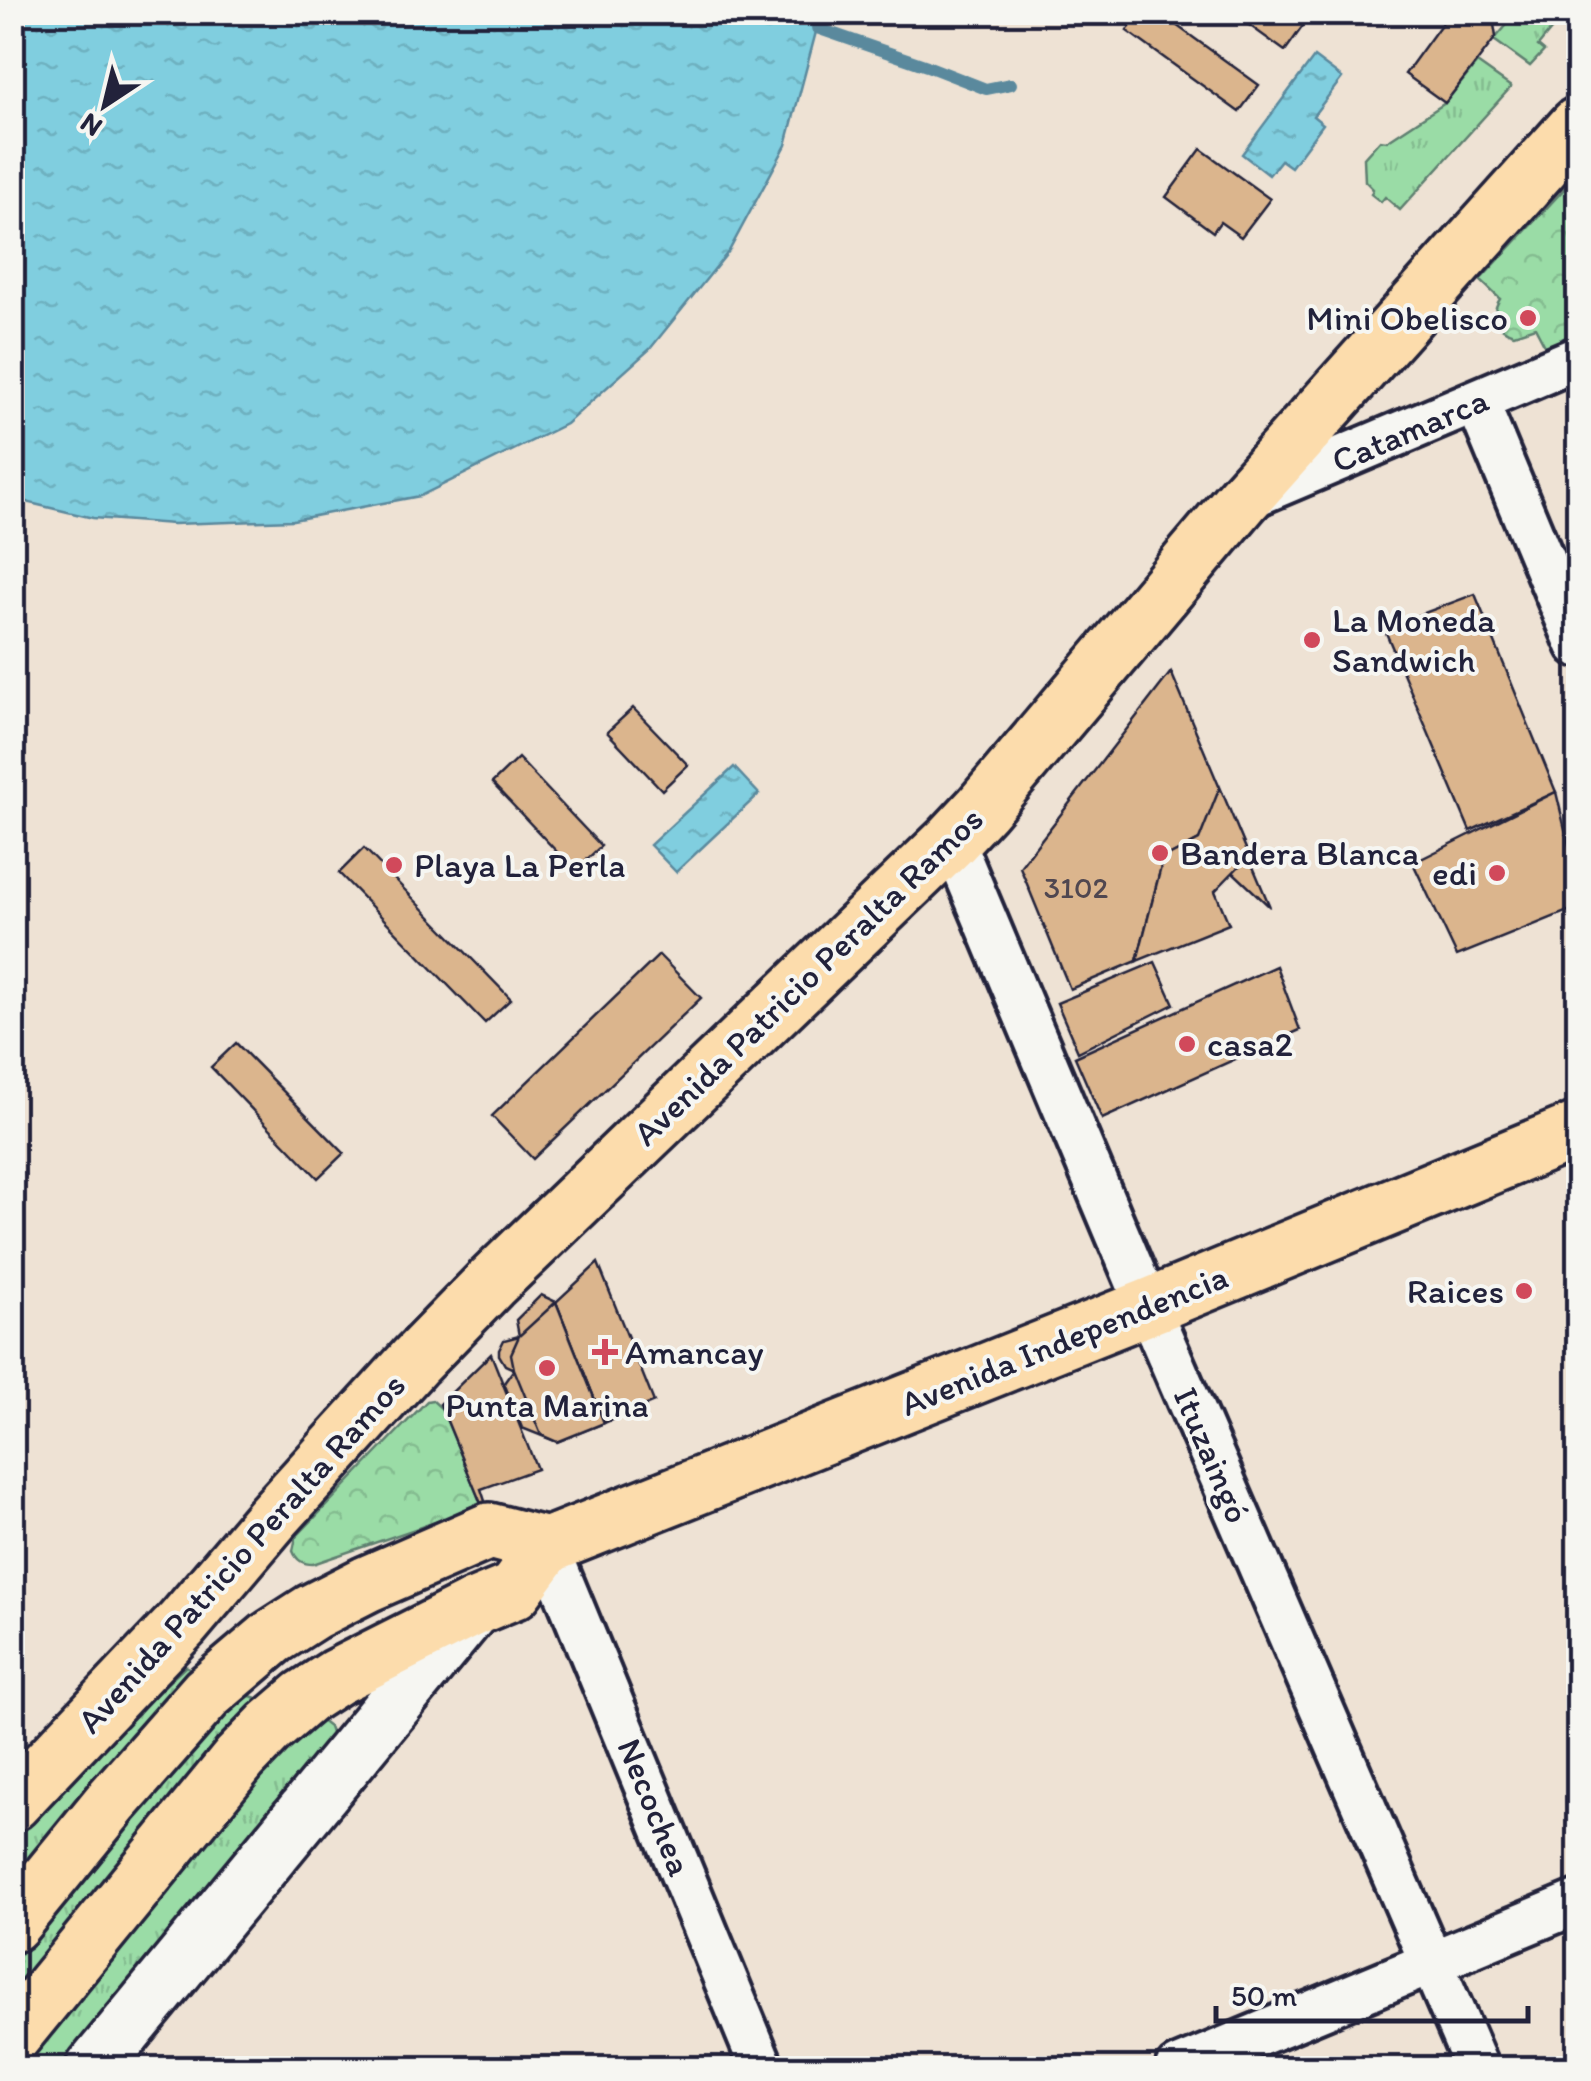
<svg xmlns="http://www.w3.org/2000/svg" width="1591" height="2081" font-family="Itim,sans-serif">
  <style>
    .grass { fill: url(#grass-tufts); stroke: #5e7f70; stroke-width: 2.5 }
    .park { fill: url(#park-crowns); stroke: #5e7f70; stroke-width: 2.5 }
    .water { fill: url(#water-ripples); stroke: #5a899d; stroke-width: 2.5 }
    .lines { fill: none; stroke-linecap: round; stroke-linejoin: round }
    .stream { stroke: #5a899d; stroke-width: 12 }
    .building { fill: #dbb58d; stroke: #22223b; stroke-width: 2.5 }
    .minor-casing { stroke: #22223b; stroke-width: 50 }
    .secondary-casing { stroke: #22223b; stroke-width: 62 }
    .primary-casing { stroke: #22223b; stroke-width: 62 }
    .minor { stroke: #f6f6f2; stroke-width: 42 }
    .secondary { stroke: #f6f6f2; stroke-width: 55 }
    .primary { stroke: #fcdcac; stroke-width: 55 }
    .poi-dot { fill: #d1495b; stroke: #f6f6f2; stroke-width: 4 }
    .labels { text-anchor: middle; stroke-width: 8; stroke-linejoin: round; paint-order: stroke }
    .number-label { font-size: 30px; fill: #504750 }
    .poi-label { font-size: 35px; fill: #22223b; stroke: #f6f6f2; text-anchor: start }
    .street-label { font-size: 35px; fill: #22223b; stroke: #f6f6f2 }
  </style>
  <defs>
    <pattern id="grass-tufts" width="24" height="20" patternUnits="userSpaceOnUse" patternTransform="scale(2.5)"><rect width="24" height="20" fill="#9adca6"/><path d="M3 7l-1-3M5 7V3M7 7l1-3M15 17l-1-3M17 17v-4M19 17l1-3" fill="none" stroke="#84bc90"/></pattern>
    <pattern id="park-crowns" width="20" height="18" patternUnits="userSpaceOnUse" patternTransform="scale(2.5)"><rect width="20" height="18" fill="#9adca6"/><path d="M2 6a3 3 0 1 1 6 0M12 15a3 3 0 1 1 6 0" fill="none" stroke="#84bc90"/></pattern>
    <pattern id="water-ripples" width="26" height="14" patternUnits="userSpaceOnUse" patternTransform="scale(2.5)"><rect width="26" height="14" fill="#80cedf"/><path d="M2 4q2-2 4 0t4 0M15 11q2-2 4 0t4 0" fill="none" stroke="#6eb1c0"/></pattern>
  </defs>
  <rect width="100%" height="100%" fill="#eee2d4"/>
  <filter id="ink" filterUnits="userSpaceOnUse"><feTurbulence type="fractalNoise" baseFrequency=".01" numOctaves="2"/><feDisplacementMap in="SourceGraphic" scale="20" xChannelSelector="R" yChannelSelector="G"/><feConvolveMatrix kernelMatrix="1 2 1 2 8 2 1 2 1" color-interpolation-filters="sRGB"/></filter>
  <g filter="url(#ink)">
    <g class="grass">
      <polygon points="1517,13 1565,13 1538,46 1544,51 1530,66 1494,40"/>
      <polygon points="1477,63 1511,87 1400,210 1385,197 1381,202 1371,194 1373,189 1365,181 1364,158 1380,140 1387,141 1445,103"/>
      <polygon points="186,1666 193,1670 13,1881 13,1841 38,1809 91,1753"/>
      <polygon points="247,1695 257,1698 259,1703 13,1996 13,1963 123,1826 213,1722 242,1697"/>
      <polygon points="320,1720 329,1727 332,1736 303,1777 64,2068 16,2068 257,1774"/>
    </g>
    <g class="park">
      <path d="M1578,174V334L1546,348L1535,327L1514,334C1496,329 1490,314 1500,299L1480,280Z"/>
      <path d="M432,1400L442,1409L482,1506L313,1564C303,1564 297,1561 293,1551L296,1537L427,1401Z"/>
    </g>
    <g class="water">
      <polygon points="13,12 817,12 817,28 786,145 729,251 650,349 566,424 420,496 293,520 173,524 93,518 30,503 13,496"/>
      <polygon points="1314,57 1342,78 1313,116 1323,124 1291,167 1281,160 1269,175 1242,154"/>
      <polygon points="734,767 759,794 676,872 650,845"/>
    </g>
    <g class="lines">
      <polyline class="stream" points="817,28 927,66 986,89 1011,84"/>
    </g>
    <g class="building">
      <polygon points="1140,12 1158,12 1259,85 1239,112 1127,31"/>
      <polygon points="1231,12 1289,12 1305,23 1285,51"/>
      <polygon points="1450,12 1492,12 1496,37 1445,103 1405,74"/>
      <polygon points="1201,149 1270,199 1241,237 1220,222 1213,232 1166,197"/>
      <polygon points="1475,594 1556,792 1470,831 1384,628"/>
      <polygon points="1171,672 1270,907 1199,840 1163,859 1137,961 1070,989 1020,867"/>
      <polygon points="633,708 688,765 662,790 607,732"/>
      <polygon points="518,758 601,846 575,871 492,783"/>
      <polygon points="1220,787 1249,856 1215,891 1229,924 1137,961 1163,859 1199,840"/>
      <polygon points="1556,792 1578,883 1578,907 1457,956 1413,863"/>
      <polygon points="364,848 511,999 485,1023 339,873"/>
      <polygon points="659,955 701,998 533,1159 492,1116"/>
      <polygon points="1155,962 1174,1004 1078,1052 1057,1003"/>
      <polygon points="1276,966 1300,1030 1102,1119 1075,1057"/>
      <polygon points="236,1043 344,1153 318,1178 211,1067"/>
      <polygon points="598,1263 654,1402 604,1423 556,1302"/>
      <polygon points="541,1295 556,1302 604,1423 557,1442 522,1428 504,1383 514,1369 505,1365 499,1355 499,1350 504,1340 519,1336 516,1320"/>
      <polygon points="556,1302 604,1423 557,1442 541,1435 514,1369 511,1354 519,1336"/>
      <polygon points="491,1354 537,1469 481,1489 486,1504 482,1506 440,1404"/>
    </g>
    <g class="lines">
      <defs>
        <g id="minor">
          <polyline points="1477,402 1578,645"/>
          <polyline points="1247,498 1578,358"/>
          <polyline points="952,840 1148,1307 1477,2068"/>
          <polyline points="547,1546 762,2068"/>
          <polyline points="1178,2068 1578,1902"/>
        </g>
        <polyline id="secondary" points="94,2068 473,1608"/>
        <g id="primary">
          <polyline points="547,1546 1148,1307 1578,1130"/>
          <polyline points="12,1803 182,1624 272,1518 415,1361 490,1284 952,840 982,808 1241,501 1578,125"/>
          <polyline points="12,1924 113,1800 207,1693 273,1637 312,1612 367,1584 489,1531 547,1546"/>
          <polyline points="12,2037 240,1758 270,1727 305,1697 336,1677 473,1608 514,1591 547,1546"/>
        </g>
      </defs>
      <use href="#minor" class="minor-casing"/>
      <use href="#secondary" class="secondary-casing"/>
      <use href="#primary" class="primary-casing"/>
      <use href="#minor" class="minor"/>
      <use href="#secondary" class="secondary"/>
      <use href="#primary" class="primary"/>
    </g>
  </g>
  <g class="poi-dot">
    <circle cx="1528" cy="318" r="10"/>
    <circle cx="1312" cy="640" r="10"/>
    <circle cx="1160" cy="853" r="10"/>
    <circle cx="394" cy="865" r="10"/>
    <circle cx="1497" cy="873" r="10"/>
    <circle cx="1187" cy="1044" r="10"/>
    <circle cx="1524" cy="1291" r="10"/>
    <path d="M600 1337h10v10h10v10h-10v10h-10v-10h-10v-10h10z"/>
    <circle cx="547" cy="1368" r="10"/>
  </g>
  <g class="labels">
    <g class="number-label">
      <text x="1076" y="898">3102</text>
    </g>
    <g class="poi-label">
      <text x="1508" y="330" text-anchor="end">Mini Obelisco</text>
      <text x="1332" y="632">La Moneda<tspan x="1332" dy="40">Sandwich</tspan></text>
      <text x="1180" y="865">Bandera Blanca</text>
      <text x="414" y="877">Playa La Perla</text>
      <text x="1477" y="885" text-anchor="end">edi</text>
      <text x="1207" y="1056">casa2</text>
      <text x="1504" y="1303" text-anchor="end">Raices</text>
      <text x="625" y="1364">Amancay</text>
      <text x="547" y="1417" text-anchor="middle">Punta Marina</text>
    </g>
    <g class="street-label">
      <text transform="translate(1410 430) rotate(-23)" y="12">Catamarca</text>
      <text transform="translate(808 976) rotate(-44)" y="12">Avenida Patricio Peralta Ramos</text>
      <text transform="translate(1064 1340) rotate(-22)" y="12">Avenida Independencia</text>
      <text transform="translate(1212 1455) rotate(67)" y="12">Ituzaingó</text>
      <text transform="translate(241 1553) rotate(-48)" y="12">Avenida Patricio Peralta Ramos</text>
      <text transform="translate(655 1807) rotate(68)" y="12">Necochea</text>
    </g>
  </g>
  <rect width="1591" height="2081" fill="none" stroke="#f6f6f2" stroke-width="50"/>
  <rect x="25" y="25" width="1541" height="2031" fill="none" stroke="#22223b" stroke-width="4" filter="url(#ink)"/>
  <g transform="translate(105 105) rotate(215)" stroke="#f6f6f2" stroke-width="8" paint-order="stroke">
  <path d="M0-8L18 38L0 25L-18 38Z" fill="#22223b"/>
  <text y="-15" font-size="28" font-weight="bold" text-anchor="middle" fill="#22223b">N</text>
  </g>
  <path d="M1216 2006v15h312v-15" fill="none" stroke="#22223b" stroke-width="5"/>
  <text x="1231" y="2006" font-size="30" fill="#22223b" stroke="#f6f6f2" stroke-width="8" paint-order="stroke">50 m</text>
</svg>
